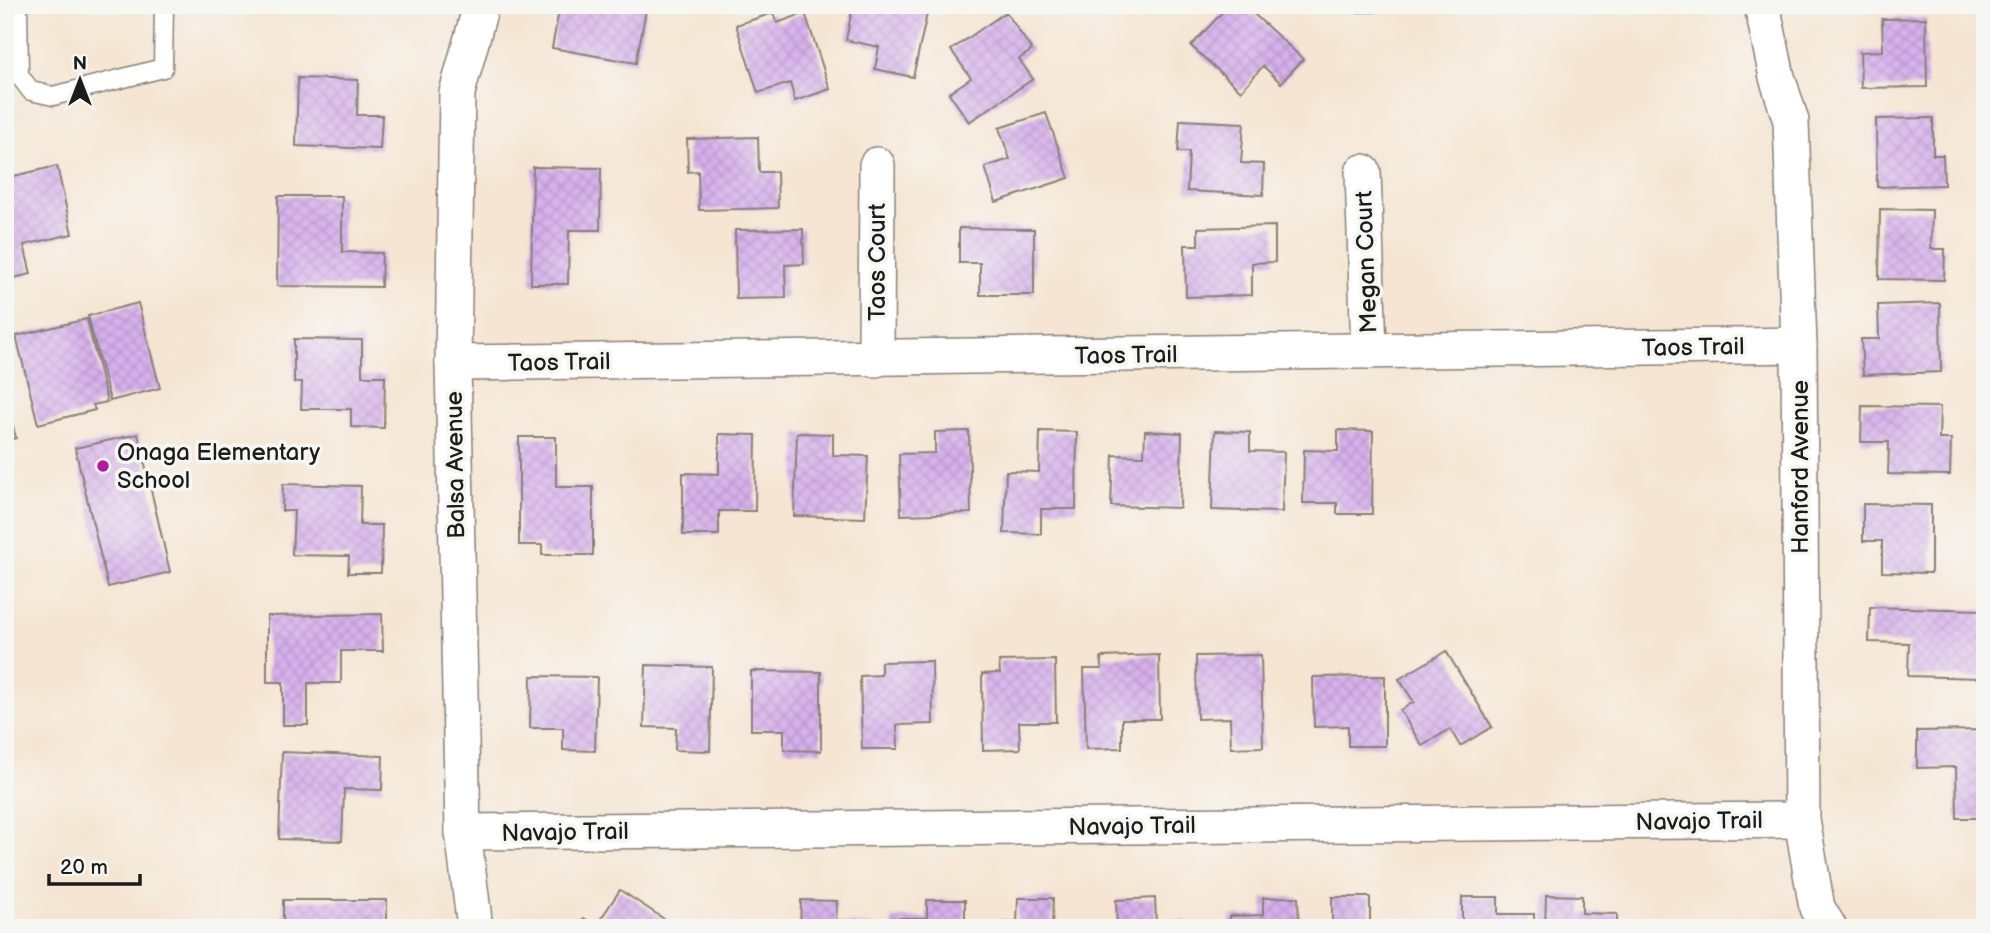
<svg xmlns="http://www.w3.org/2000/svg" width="1990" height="933" font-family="'Balsamiq Sans',sans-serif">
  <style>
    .building { fill: url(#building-cross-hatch) }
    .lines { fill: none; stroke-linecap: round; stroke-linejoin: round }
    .service-casing { stroke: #888077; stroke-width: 21 }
    .minor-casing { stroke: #888077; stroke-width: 38 }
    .service { stroke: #fff; stroke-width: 18 }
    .minor { stroke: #fff; stroke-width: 35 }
    .poi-dot { fill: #b5179e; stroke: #f6f6f2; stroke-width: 2.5 }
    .labels { text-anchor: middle; stroke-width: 7; stroke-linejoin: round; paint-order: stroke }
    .street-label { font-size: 24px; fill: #1c1c1c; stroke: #f6f6f2 }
    .poi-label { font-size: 24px; fill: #1c1c1c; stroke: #f6f6f2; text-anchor: start }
  </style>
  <defs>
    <pattern id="building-cross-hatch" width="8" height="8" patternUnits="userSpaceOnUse" patternTransform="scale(1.75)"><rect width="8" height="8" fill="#d7b0ec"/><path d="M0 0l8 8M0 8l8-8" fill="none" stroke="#b897ca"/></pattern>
  </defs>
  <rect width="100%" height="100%" fill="#f6f6f2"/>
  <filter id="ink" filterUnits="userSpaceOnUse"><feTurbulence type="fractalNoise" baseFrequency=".0143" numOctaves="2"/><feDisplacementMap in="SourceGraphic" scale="14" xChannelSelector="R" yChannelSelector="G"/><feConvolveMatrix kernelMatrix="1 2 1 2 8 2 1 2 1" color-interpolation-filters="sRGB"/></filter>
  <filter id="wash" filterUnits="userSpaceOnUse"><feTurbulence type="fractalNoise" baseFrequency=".00686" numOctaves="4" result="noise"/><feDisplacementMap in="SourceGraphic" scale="28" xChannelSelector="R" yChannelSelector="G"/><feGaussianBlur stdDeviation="1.57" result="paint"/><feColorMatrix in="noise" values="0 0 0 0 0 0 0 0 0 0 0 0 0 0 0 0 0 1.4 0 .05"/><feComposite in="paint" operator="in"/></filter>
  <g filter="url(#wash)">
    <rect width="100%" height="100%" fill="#f5e5d2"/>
    <g id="blocks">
      <g class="building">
        <polygon points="560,5 647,5 636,63 552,48"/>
        <polygon points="853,5 929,5 913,77 875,69 879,47 846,40"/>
        <polygon points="1229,5 1244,5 1303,59 1281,83 1263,66 1241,91 1191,46"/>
        <rect x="1339" y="5" width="36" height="7"/>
        <polygon points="1006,12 1032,50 1019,59 1033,79 969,122 949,93 971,78 951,50"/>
        <polygon points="773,13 777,23 805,13 830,89 795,101 790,83 758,93 736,25"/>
        <polygon points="1926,18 1927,87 1861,88 1860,52 1883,51 1882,19"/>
        <polygon points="298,78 358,80 357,115 382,115 380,149 296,146"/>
        <polygon points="1046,113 1069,178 996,202 985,167 1010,159 999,128"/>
        <polygon points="1933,118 1933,155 1943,155 1944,185 1877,187 1876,119"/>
        <polygon points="1180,120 1244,123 1241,163 1264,164 1263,195 1187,191 1189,152 1178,152"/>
        <polygon points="758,137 759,172 777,172 778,208 699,210 698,171 688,172 687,139"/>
        <polygon points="57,166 72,234 24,245 31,274 5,280 5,178"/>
        <polygon points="533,167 601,168 600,230 569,230 568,284 531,284"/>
        <polygon points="278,196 342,196 342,252 382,253 381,287 277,286"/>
        <polygon points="1880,209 1932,210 1931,249 1945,249 1944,280 1879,279"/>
        <polygon points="1275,226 1275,262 1252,263 1252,295 1186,297 1185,245 1198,245 1198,228"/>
        <polygon points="959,228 1034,229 1034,295 980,295 980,263 959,263"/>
        <polygon points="803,229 804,264 785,265 786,298 736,299 735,230"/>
        <polygon points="138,303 160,388 110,401 88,316"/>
        <polygon points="1940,303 1941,372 1863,375 1861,339 1879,339 1878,305"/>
        <polygon points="87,319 107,402 93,405 95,410 38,424 16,336"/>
        <polygon points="294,339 362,340 362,376 385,376 384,428 351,427 351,409 301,409 302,382 294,382"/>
        <polygon points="5,396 16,438 5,441"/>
        <polygon points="1862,406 1940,407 1939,439 1951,439 1950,475 1888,474 1889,442 1861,442"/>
        <polygon points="1338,430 1373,431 1372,514 1337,514 1337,503 1303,503 1304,450 1338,451"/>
        <polygon points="969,431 971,513 901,515 899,454 935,453 935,432"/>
        <polygon points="1040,431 1077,432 1076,509 1041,509 1041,534 1004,533 1006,471 1039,472"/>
        <polygon points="1145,431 1182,433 1180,508 1111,506 1113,455 1144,456"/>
        <polygon points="1215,431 1250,432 1250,451 1284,452 1282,512 1212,510"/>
        <polygon points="797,433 833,434 833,455 868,456 865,518 794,516"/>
        <polygon points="138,434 170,572 108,587 75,448"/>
        <polygon points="719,434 756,435 755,511 719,511 719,535 683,535 683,473 719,474"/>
        <polygon points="519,437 556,437 556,487 593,487 593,555 542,555 542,545 519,545"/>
        <polygon points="283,484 361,486 360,525 382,525 381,573 348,573 349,556 292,555 294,511 282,511"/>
        <polygon points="1863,504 1931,505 1931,573 1882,572 1882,541 1863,541"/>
        <polygon points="1870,607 1983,610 1981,678 1908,676 1909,643 1869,642"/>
        <polygon points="382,614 383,651 341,651 341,683 308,683 308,725 283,725 283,682 267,682 267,616"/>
        <polygon points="1446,651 1492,727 1460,746 1450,729 1422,746 1400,710 1414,702 1399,679"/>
        <polygon points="1159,655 1160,719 1122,719 1122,748 1086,749 1084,669 1102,669 1101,657"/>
        <polygon points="1261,655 1263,747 1231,748 1230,718 1197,719 1196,656"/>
        <polygon points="1055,660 1056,722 1019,722 1020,749 983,750 982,674 1000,673 999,661"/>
        <polygon points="932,661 933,724 897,725 898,749 862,749 860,676 881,675 881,662"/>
        <polygon points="646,665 712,667 710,751 675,750 676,728 644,727"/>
        <polygon points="751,671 821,672 821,751 784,750 784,730 751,730"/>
        <polygon points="531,676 597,677 595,751 563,750 563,728 530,728"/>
        <polygon points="1385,676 1385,746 1348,746 1348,726 1314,727 1313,677"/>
        <polygon points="1985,730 1985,818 1957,818 1956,767 1917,768 1917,731"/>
        <polygon points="282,752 383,756 382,790 344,789 342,841 279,839"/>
        <polygon points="620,890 678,928 577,928 584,918 596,926"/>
        <polygon points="1546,895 1582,896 1582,913 1617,914 1617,928 1545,928"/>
        <polygon points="1298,897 1299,928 1230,928 1230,916 1263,915 1263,898"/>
        <rect x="1332" y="897" width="38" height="31"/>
        <polygon points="1462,897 1498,897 1498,914 1534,914 1534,928 1462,928"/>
        <polygon points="1018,898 1053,898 1052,928 1003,928 1004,922 1017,923"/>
        <polygon points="1155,898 1156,921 1187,920 1187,928 1117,928 1116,900"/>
        <rect x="283" y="900" width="104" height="28"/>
        <polygon points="801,900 837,901 836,923 873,925 873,928 800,928"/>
        <polygon points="927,900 965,900 965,928 892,928 892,918 927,918"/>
      </g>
    </g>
  </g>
  <g filter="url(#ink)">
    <use href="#blocks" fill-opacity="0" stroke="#888077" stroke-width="2"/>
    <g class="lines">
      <defs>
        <polyline id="service" points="18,5 19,75 31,91 53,96 163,68 164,5"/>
        <g id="minor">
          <polyline points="1762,5 1777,77 1791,121 1799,345 1802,820 1817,908 1829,928"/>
          <polyline points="1363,172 1369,351"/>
          <polyline points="876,359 877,165"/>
          <polyline points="453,363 1799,345"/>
          <polyline points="463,832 1802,820"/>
          <polyline points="475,928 463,832 453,363 457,93 481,5"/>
        </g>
      </defs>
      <use href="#service" class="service-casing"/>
      <use href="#minor" class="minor-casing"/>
      <use href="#service" class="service"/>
      <use href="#minor" class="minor"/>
    </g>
  </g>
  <circle class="poi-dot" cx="103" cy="466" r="7"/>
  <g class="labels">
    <g class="street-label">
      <text transform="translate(877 262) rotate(-90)" y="8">Taos Court</text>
      <text transform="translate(1366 262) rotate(-92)" y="8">Megan Court</text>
      <text transform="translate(1693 347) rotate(-1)" y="8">Taos Trail</text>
      <text transform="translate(1126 355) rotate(-1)" y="8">Taos Trail</text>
      <text transform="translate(559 362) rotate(-1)" y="8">Taos Trail</text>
      <text transform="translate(455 465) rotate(-91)" y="8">Balsa Avenue</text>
      <text transform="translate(1800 467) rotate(-90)" y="8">Hanford Avenue</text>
      <text transform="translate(1699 821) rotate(-1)" y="8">Navajo Trail</text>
      <text transform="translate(1132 826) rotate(-1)" y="8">Navajo Trail</text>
      <text transform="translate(565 832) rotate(-1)" y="8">Navajo Trail</text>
    </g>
    <g class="poi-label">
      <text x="117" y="460">Onaga Elementary<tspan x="117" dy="28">School</tspan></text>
    </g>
  </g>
  <rect width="1990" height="933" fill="none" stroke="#f6f6f2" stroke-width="28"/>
  <g transform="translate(80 80)" stroke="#f6f6f2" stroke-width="5" paint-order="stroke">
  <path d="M0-5L12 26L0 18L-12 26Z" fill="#1c1c1c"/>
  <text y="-10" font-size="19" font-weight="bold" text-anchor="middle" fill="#1c1c1c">N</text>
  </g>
  <path d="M49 874v10h91v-10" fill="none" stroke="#1c1c1c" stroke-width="3.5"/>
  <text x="60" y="874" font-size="21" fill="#1c1c1c" stroke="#f6f6f2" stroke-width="5" paint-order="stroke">20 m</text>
</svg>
